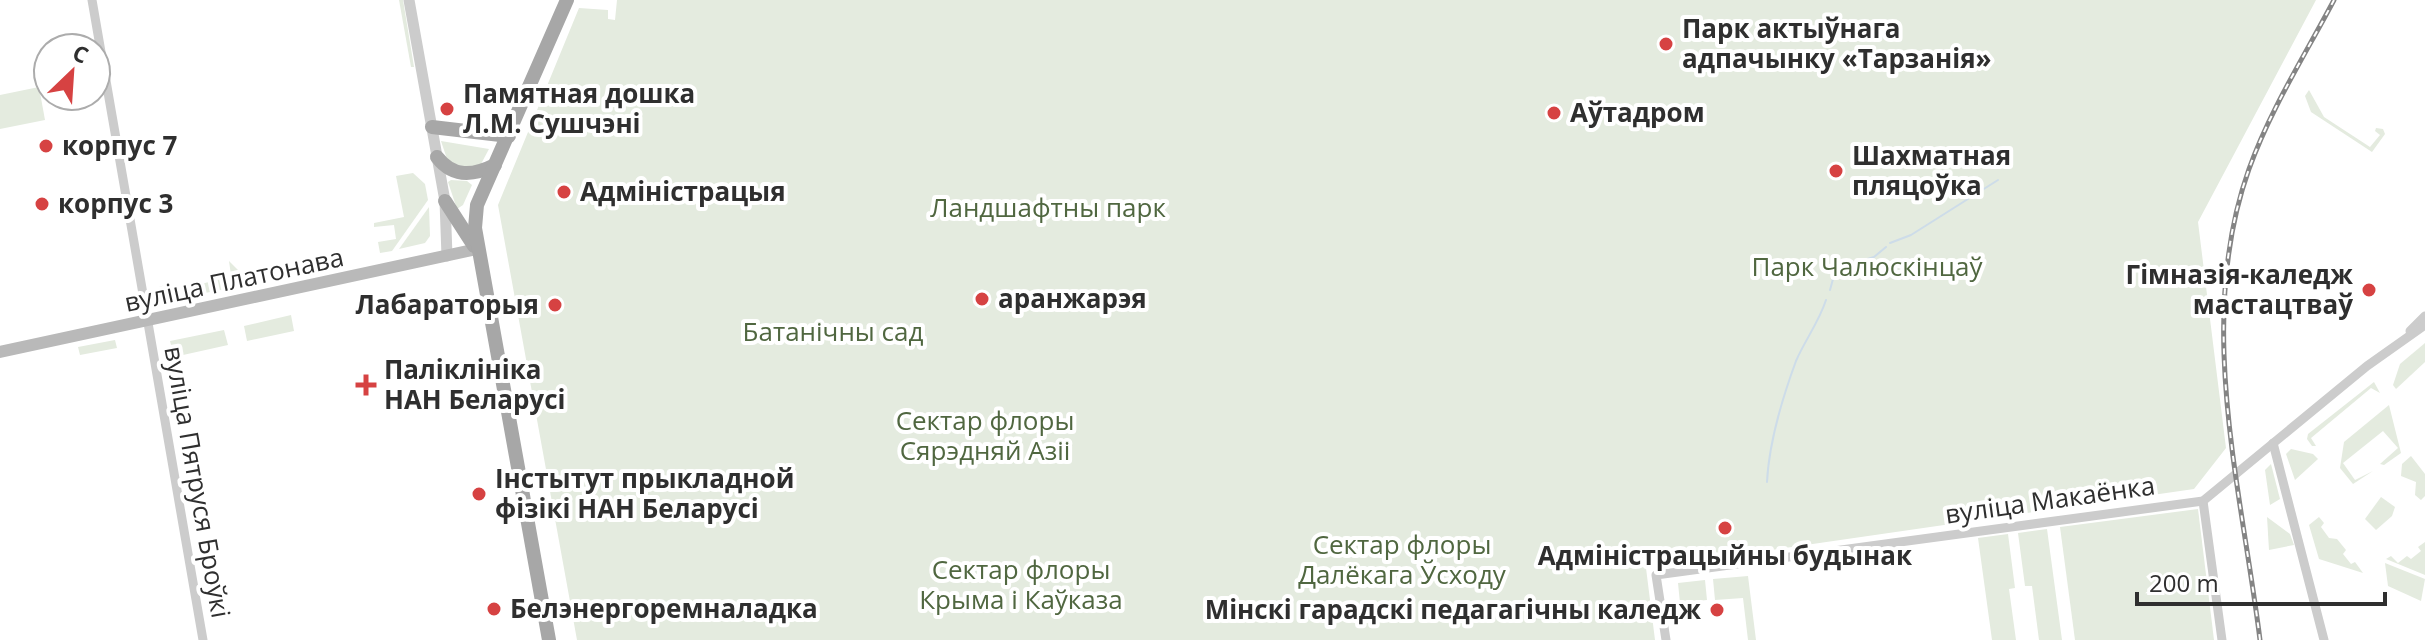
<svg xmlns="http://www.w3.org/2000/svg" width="2425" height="640" font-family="'Open Sans',sans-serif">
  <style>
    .green { fill: #e4ebdf }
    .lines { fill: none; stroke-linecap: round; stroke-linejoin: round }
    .stream { stroke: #cddce9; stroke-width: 2 }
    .minor { stroke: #ccc; stroke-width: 9 }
    .tertiary { stroke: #ccc; stroke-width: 11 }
    .secondary { stroke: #b9b9b9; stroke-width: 12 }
    .primary { stroke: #a7a7a7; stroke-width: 14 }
    .rail-casing { stroke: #848484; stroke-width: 5 }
    .rail { stroke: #fff; stroke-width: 2; stroke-dasharray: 6; stroke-linecap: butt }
    .poi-dot { fill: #d64242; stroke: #fff; stroke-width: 3 }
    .labels { text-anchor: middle; stroke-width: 8; stroke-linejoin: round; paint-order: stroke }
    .poi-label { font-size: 26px; font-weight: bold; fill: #2f2f2f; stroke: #fff; text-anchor: start }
    .park-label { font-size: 26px; fill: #506740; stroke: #fff }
    .street-label { font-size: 26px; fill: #2f2f2f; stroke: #fff }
  </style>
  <rect width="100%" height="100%" fill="#fff"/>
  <g class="green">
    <polygon points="399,0 403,0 414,67 411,67"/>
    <polygon points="617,0 2316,0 2198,222 2226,448 2194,489 1646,568 1655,640 577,640 498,205 579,8 608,10 608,19 615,20"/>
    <polygon points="39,87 45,120 0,129 0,95"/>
    <polygon points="2309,90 2324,117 2370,147 2380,135 2375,131 2376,128 2383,129 2385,134 2372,152 2311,112 2305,96"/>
    <polygon points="441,141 489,149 481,164 473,169 448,162"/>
    <polygon points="413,173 425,184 428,200 392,251 380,253 378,242 396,239 394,225 374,227 374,223 404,217 396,176"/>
    <polygon points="451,180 467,181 472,185 463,205 457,209 448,182"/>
    <polygon points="429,207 430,236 425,243 399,249"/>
    <polygon points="229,261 239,271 240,279 221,290 162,301 159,287 165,285 166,292 176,292 231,275"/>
    <polygon points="291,315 294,331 247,341 244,326"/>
    <polygon points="224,330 228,345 174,357 170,341"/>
    <polygon points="115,340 117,348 80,355 78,347"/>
    <polygon points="2425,343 2425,362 2396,389 2393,385 2400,364"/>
    <polygon points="2374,382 2380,393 2371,388 2311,438 2316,446 2312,446 2307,439 2308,434"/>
    <polygon points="2389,405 2401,453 2384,465 2380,464 2398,448 2383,431 2343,463 2355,480 2373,471 2353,484 2340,468 2344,442"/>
    <polygon points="2291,449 2313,454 2318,459 2295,480 2286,454"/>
    <polygon points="2411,456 2425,474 2425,496 2421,500 2415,495 2416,482 2401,476 2402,464"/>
    <polygon points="2271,464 2280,499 2270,505 2265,470"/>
    <polygon points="2381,497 2395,507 2392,516 2376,530 2365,519"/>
    <polygon points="2198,509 2214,640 2075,640 2060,527"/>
    <polygon points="2267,517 2290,534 2294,545 2269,550"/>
    <polygon points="2319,517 2324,523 2321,527 2329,538 2337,539 2346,550 2343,554 2351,564 2355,562 2363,573 2319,559 2309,525"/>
    <polygon points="2047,529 2062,640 2039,640 2032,586 2025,586 2018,533"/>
    <polygon points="2008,534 2015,588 2009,589 2016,640 1992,640 1978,538"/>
    <polygon points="2425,542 2425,575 2386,559 2391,556 2398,563 2407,556 2411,559 2421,551 2418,547"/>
    <polygon points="2385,563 2425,579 2421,601 2388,586"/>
    <polygon points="1748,576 1756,640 1748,640 1743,598 1715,600 1713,579"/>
    <polygon points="1705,580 1707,600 1680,603 1678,583"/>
  </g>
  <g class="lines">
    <g class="stream">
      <polyline points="1890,243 1911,235 1998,180"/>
      <polyline points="1858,262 1874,257 1886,247"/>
      <polyline points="1836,272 1841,264 1853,263"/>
      <polyline points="1830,290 1833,279"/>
      <path d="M1767,482C1769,442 1782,399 1796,361C1805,340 1819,322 1826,300"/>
    </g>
    <g class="minor">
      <polyline points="92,0 203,640"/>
      <polyline points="2410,331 2425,316"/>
      <polyline points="2273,443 2324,640"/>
      <polyline points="2203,501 2222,640"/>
      <polyline points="1666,640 1656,575 2203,501 2367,366 2425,325"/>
    </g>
    <polyline class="tertiary" points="409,0 445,201 447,256"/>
    <polyline class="secondary" points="0,352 477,249"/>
    <g class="primary">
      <polyline points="432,127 509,136"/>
      <path d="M437,157C453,178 473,176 495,165"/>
      <polyline points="445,201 474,246"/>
      <polyline points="549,640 475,228 477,205 567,0"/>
    </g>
    <defs>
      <path id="rail" d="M2260,640C2241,487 2195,320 2249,169C2270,110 2305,55 2334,0"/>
    </defs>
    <use href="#rail" class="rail-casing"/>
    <use href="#rail" class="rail"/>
  </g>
  <g class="poi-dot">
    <circle cx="1666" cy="44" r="8"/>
    <circle cx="447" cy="109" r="8"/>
    <circle cx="1554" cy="113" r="8"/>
    <circle cx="46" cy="146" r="8"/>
    <circle cx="1836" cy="171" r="8"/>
    <circle cx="564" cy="192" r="8"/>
    <circle cx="42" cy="204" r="8"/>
    <circle cx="2369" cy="290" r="8"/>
    <circle cx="982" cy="299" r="8"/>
    <circle cx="555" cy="305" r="8"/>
    <path d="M362 373h8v8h8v8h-8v8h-8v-8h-8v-8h8z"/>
    <circle cx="479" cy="494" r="8"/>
    <circle cx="1725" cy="528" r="8"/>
    <circle cx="494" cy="609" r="8"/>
    <circle cx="1717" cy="610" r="8"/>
  </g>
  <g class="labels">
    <g class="poi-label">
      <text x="1682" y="38">Парк актыўнага<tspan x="1682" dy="30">адпачынку «Тарзанія»</tspan></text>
      <text x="463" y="103">Памятная дошка<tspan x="463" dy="30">Л.М. Сушчэні</tspan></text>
      <text x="1570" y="122">Аўтадром</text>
      <text x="62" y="155">корпус 7</text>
      <text x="1852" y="165">Шахматная<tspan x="1852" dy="30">пляцоўка</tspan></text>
      <text x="580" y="201">Адміністрацыя</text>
      <text x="58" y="213">корпус 3</text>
      <text x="2353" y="284" text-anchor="end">Гімназія-каледж<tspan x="2353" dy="30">мастацтваў</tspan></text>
      <text x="998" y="308">аранжарэя</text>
      <text x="539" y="314" text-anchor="end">Лабараторыя</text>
      <text x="384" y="379">Паліклініка<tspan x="384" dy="30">НАН Беларусі</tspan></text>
      <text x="495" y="488">Інстытут прыкладной<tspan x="495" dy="30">фізікі НАН Беларусі</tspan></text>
      <text x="1725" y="565" text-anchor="middle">Адміністрацыйны будынак</text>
      <text x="510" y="618">Белэнергоремналадка</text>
      <text x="1701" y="619" text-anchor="end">Мінскі гарадскі педагагічны каледж</text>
    </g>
    <g class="park-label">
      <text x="1048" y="217">Ландшафтны парк</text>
      <text x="1867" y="276">Парк Чалюскінцаў</text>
      <text x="833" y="341">Батанічны сад</text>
      <text x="985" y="430">Сектар флоры<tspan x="985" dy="30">Сярэдняй Азіі</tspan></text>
      <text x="1402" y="554">Сектар флоры<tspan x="1402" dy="30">Далёкага Ўсходу</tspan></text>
      <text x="1021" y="579">Сектар флоры<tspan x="1021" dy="30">Крыма і Каўказа</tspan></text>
    </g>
    <g class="street-label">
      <text transform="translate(234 280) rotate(-12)" y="9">вуліца Платонава</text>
      <text transform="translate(197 482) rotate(80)" y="9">вуліца Пятруся Броўкі</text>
      <text transform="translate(2050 500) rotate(-8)" y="9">вуліца Макаёнка</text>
    </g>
  </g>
  <g transform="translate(72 72) rotate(25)"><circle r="38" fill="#ffffff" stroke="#acacac" stroke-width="2"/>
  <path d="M0-6L14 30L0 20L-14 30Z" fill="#d64242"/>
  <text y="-12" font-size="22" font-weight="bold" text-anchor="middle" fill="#2f2f2f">С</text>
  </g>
  <path d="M2137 592v12h248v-12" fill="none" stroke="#2f2f2f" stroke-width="4"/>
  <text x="2149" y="592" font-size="24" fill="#2f2f2f" stroke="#ffffff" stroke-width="6" paint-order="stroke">200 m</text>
</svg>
